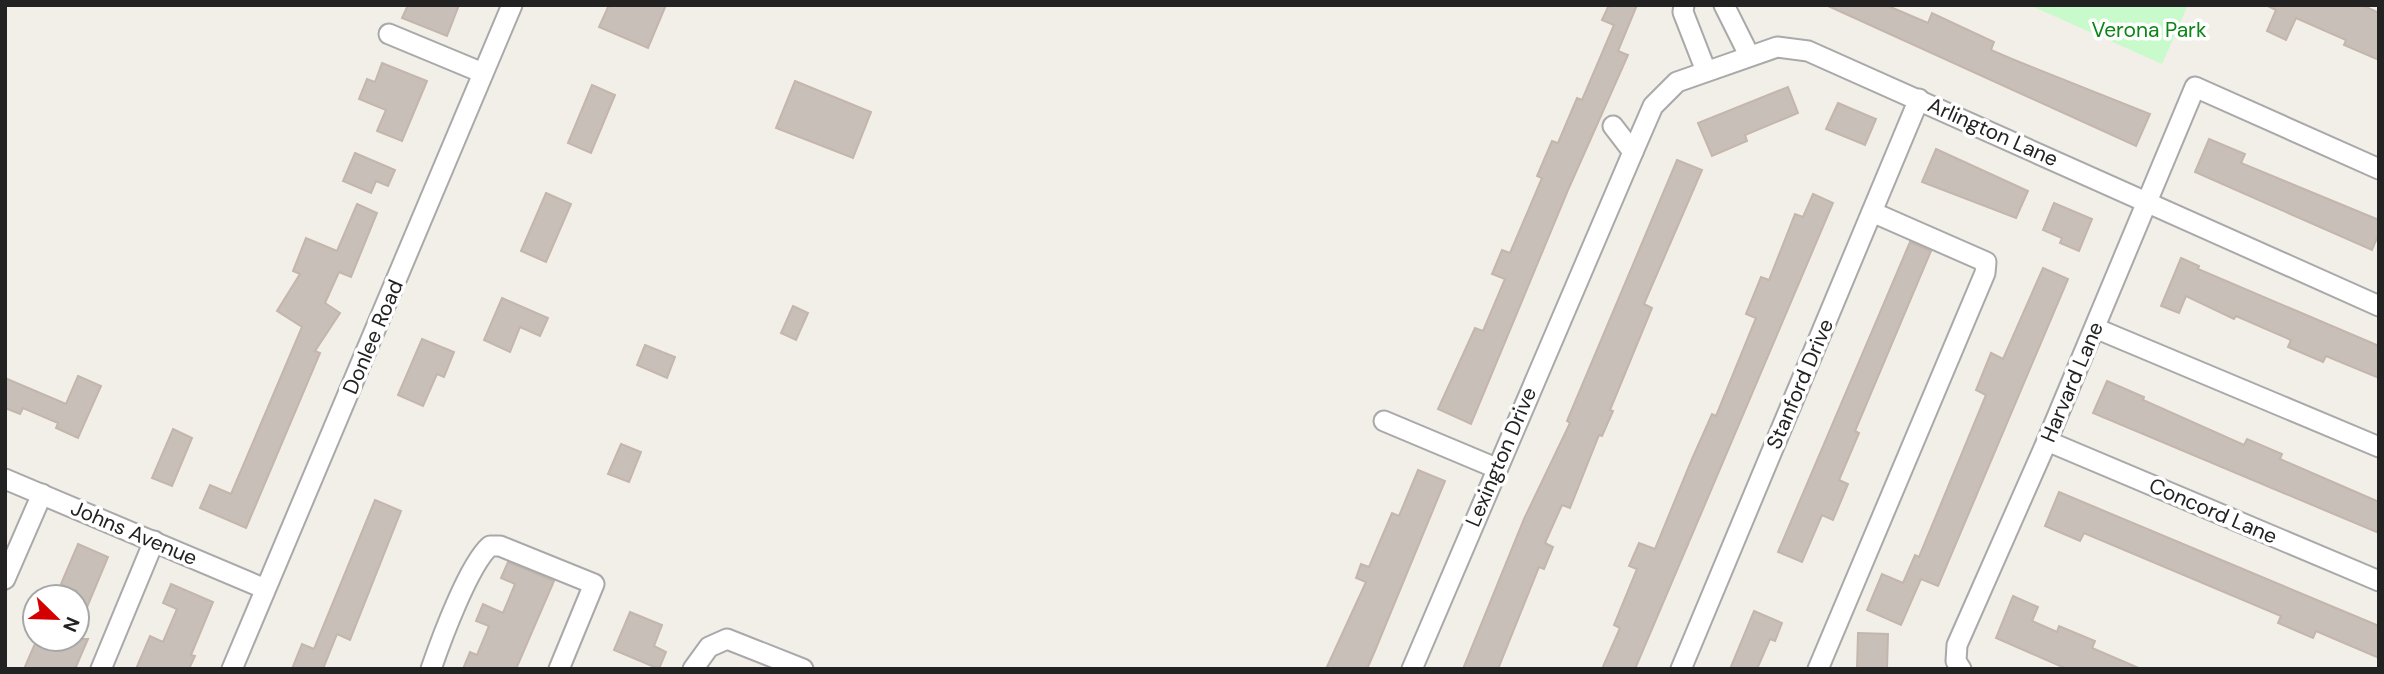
<svg xmlns="http://www.w3.org/2000/svg" width="2384" height="674" font-family="'DM Sans',sans-serif">
  <style>
    .park { fill: #c8facc }
    .building { fill: #c7bfb8; stroke: #c4b6ab; stroke-width: 2 }
    .lines { fill: none; stroke-linecap: round; stroke-linejoin: round }
    .minor-casing { stroke: #a9a9a9; stroke-width: 23 }
    .minor { stroke: #fff; stroke-width: 19 }
    .labels { text-anchor: middle; stroke-width: 7; stroke-linejoin: round; paint-order: stroke }
    .park-label { font-size: 21px; fill: #0c8416; stroke: #fff }
    .street-label { font-size: 21px; fill: #222; stroke: #fff }
  </style>
  <rect width="100%" height="100%" fill="#f2efe9"/>
  <polygon class="park" points="2029,5 2188,5 2162,64"/>
  <g class="building">
    <polygon points="408,5 459,5 447,36 402,18"/>
    <polygon points="609,5 666,5 648,48 599,27"/>
    <polygon points="1609,5 1637,5 1618,51 1628,55 1568,190 1471,424 1438,409 1475,328 1483,331 1505,279 1492,274 1502,250 1510,253 1542,178 1537,176 1552,141 1558,143 1577,98 1582,100 1614,25 1602,20"/>
    <polygon points="1826,5 1886,5 1928,23 1932,13 1994,42 1991,50 2012,59 2150,114 2136,146"/>
    <polygon points="2266,5 2362,5 2379,13 2379,60 2344,45 2346,40 2296,18 2286,40 2267,31 2276,10"/>
    <polygon points="382,63 427,81 402,141 377,131 386,110 359,99 367,79 375,82"/>
    <polygon points="795,81 871,112 853,158 776,128"/>
    <polygon points="592,85 615,95 591,153 568,143"/>
    <polygon points="1788,87 1798,113 1745,135 1747,141 1712,156 1698,123"/>
    <polygon points="1838,103 1876,119 1865,145 1826,129"/>
    <polygon points="2209,139 2245,154 2241,163 2379,220 2379,233 2372,250 2195,172"/>
    <polygon points="1936,149 2028,191 2016,218 1922,182"/>
    <polygon points="355,153 395,170 388,186 376,181 371,193 343,181"/>
    <polygon points="1677,160 1702,170 1644,304 1652,308 1610,410 1613,411 1602,436 1599,435 1570,508 1562,505 1545,543 1553,547 1544,569 1539,567 1498,669 1463,669 1524,519 1570,423 1567,421"/>
    <polygon points="546,193 571,204 546,262 521,251"/>
    <polygon points="1813,194 1833,203 1635,669 1602,669 1620,628 1614,625 1637,569 1629,566 1639,543 1655,549 1692,459 1712,414 1716,416 1756,318 1746,314 1761,277 1769,280 1795,214 1803,217"/>
    <polygon points="2054,203 2092,219 2079,251 2060,243 2062,238 2043,230"/>
    <polygon points="357,204 377,213 351,277 339,272 325,303 340,313 315,351 320,353 246,528 200,508 210,485 231,494 302,327 277,311 300,274 293,271 306,238 337,251"/>
    <polygon points="1910,242 1931,251 1855,431 1859,433 1839,480 1848,484 1833,520 1822,515 1802,562 1778,552"/>
    <polygon points="2181,258 2199,266 2198,269 2379,346 2379,378 2326,356 2323,362 2288,347 2291,340 2236,316 2234,319 2186,296 2179,313 2161,306"/>
    <polygon points="2043,268 2068,279 1938,586 1921,579 1901,625 1867,610 1882,574 1903,583 1915,555 1919,557 1986,395 1976,390 1991,353 2003,359"/>
    <polygon points="502,298 548,318 540,336 520,327 510,352 484,340"/>
    <polygon points="793,306 808,313 796,340 781,333"/>
    <polygon points="422,339 454,352 444,377 437,374 423,406 398,395"/>
    <polygon points="645,345 675,357 667,378 637,365"/>
    <polygon points="78,376 101,386 78,438 56,428 58,423 23,408 20,414 5,408 5,378 66,404"/>
    <polygon points="2107,381 2144,397 2143,400 2244,445 2247,439 2282,454 2280,459 2379,502 2379,533 2093,413"/>
    <polygon points="173,429 192,438 172,486 152,478"/>
    <polygon points="621,444 641,452 629,482 608,474"/>
    <polygon points="1418,470 1445,481 1374,653 1367,669 1326,669 1366,582 1356,578 1361,564 1369,567 1392,513 1399,516"/>
    <polygon points="2059,492 2379,626 2379,658 2316,631 2313,638 2278,623 2281,616 2084,533 2080,541 2045,526"/>
    <polygon points="375,500 401,511 350,640 337,634 323,669 292,669 302,644 314,649"/>
    <polygon points="78,544 108,557 77,631 77,591 61,584"/>
    <polygon points="508,562 554,581 516,669 463,669 470,652 477,655 489,626 476,621 483,604 503,613 515,584 501,578"/>
    <polygon points="171,584 213,602 191,655 195,656 189,669 136,669 150,636 163,642 177,609 163,603"/>
    <polygon points="2013,596 2038,607 2032,621 2057,632 2059,626 2095,641 2092,648 2141,669 2067,669 1996,638"/>
    <polygon points="1754,611 1782,623 1775,641 1770,639 1757,669 1730,669"/>
    <polygon points="630,612 662,625 654,646 666,652 659,669 614,650"/>
    <polygon points="1858,633 1888,634 1887,669 1857,669"/>
    <polygon points="37,639 88,639 75,669 24,669"/>
  </g>
  <g class="lines">
    <defs>
      <g id="minor">
        <polyline points="1684,5 1683,12 1706,71"/>
        <polyline points="1724,5 1749,55"/>
        <polyline points="389,34 483,73"/>
        <polyline points="1633,152 1653,106 1677,82 1777,47 1808,51 2379,306"/>
        <polyline points="2095,328 2379,447"/>
        <polyline points="1384,421 1496,468"/>
        <polyline points="2047,441 2379,581"/>
        <polyline points="5,479 263,588"/>
        <polyline points="5,579 42,494"/>
        <polyline points="101,669 154,541"/>
        <polyline points="232,669 512,5"/>
        <path d="M431,669C441,640 469,564 490,546H500L594,584L559,669"/>
        <polyline points="693,669 709,647 727,639 803,669"/>
        <polyline points="1412,669 1633,152 1613,126"/>
        <polyline points="1681,669 1919,99"/>
        <polyline points="1818,669 1985,273 1986,262 1872,212"/>
        <polyline points="1961,669 1956,661 1957,645 2047,441 2195,87 2379,169"/>
      </g>
    </defs>
    <use href="#minor" class="minor-casing"/>
    <use href="#minor" class="minor"/>
  </g>
  <g class="labels">
    <g class="park-label">
      <text x="2149" y="37">Verona Park</text>
    </g>
    <g class="street-label">
      <text transform="translate(1993 132) rotate(24)" y="7">Arlington Lane</text>
      <text transform="translate(373 337) rotate(-67)" y="7">Donlee Road</text>
      <text transform="translate(2072 382) rotate(-67)" y="7">Harvard Lane</text>
      <text transform="translate(1800 384) rotate(-67)" y="7">Stanford Drive</text>
      <text transform="translate(1501 457) rotate(-67)" y="7">Lexington Drive</text>
      <text transform="translate(2213 511) rotate(23)" y="7">Concord Lane</text>
      <text transform="translate(134 533) rotate(23)" y="7">Johns Avenue</text>
    </g>
  </g>
  <rect width="2384" height="674" fill="none" stroke="#222222" stroke-width="14"/>
  <g transform="translate(56 618) rotate(113)"><circle r="33" fill="#ffffff" stroke="#a7a7a7" stroke-width="2"/>
  <path d="M0-5L12 26L0 18L-12 26Z" fill="#d40000"/>
  <text y="-10" font-size="19" font-weight="bold" text-anchor="middle" fill="#222222">N</text>
  </g>
</svg>
